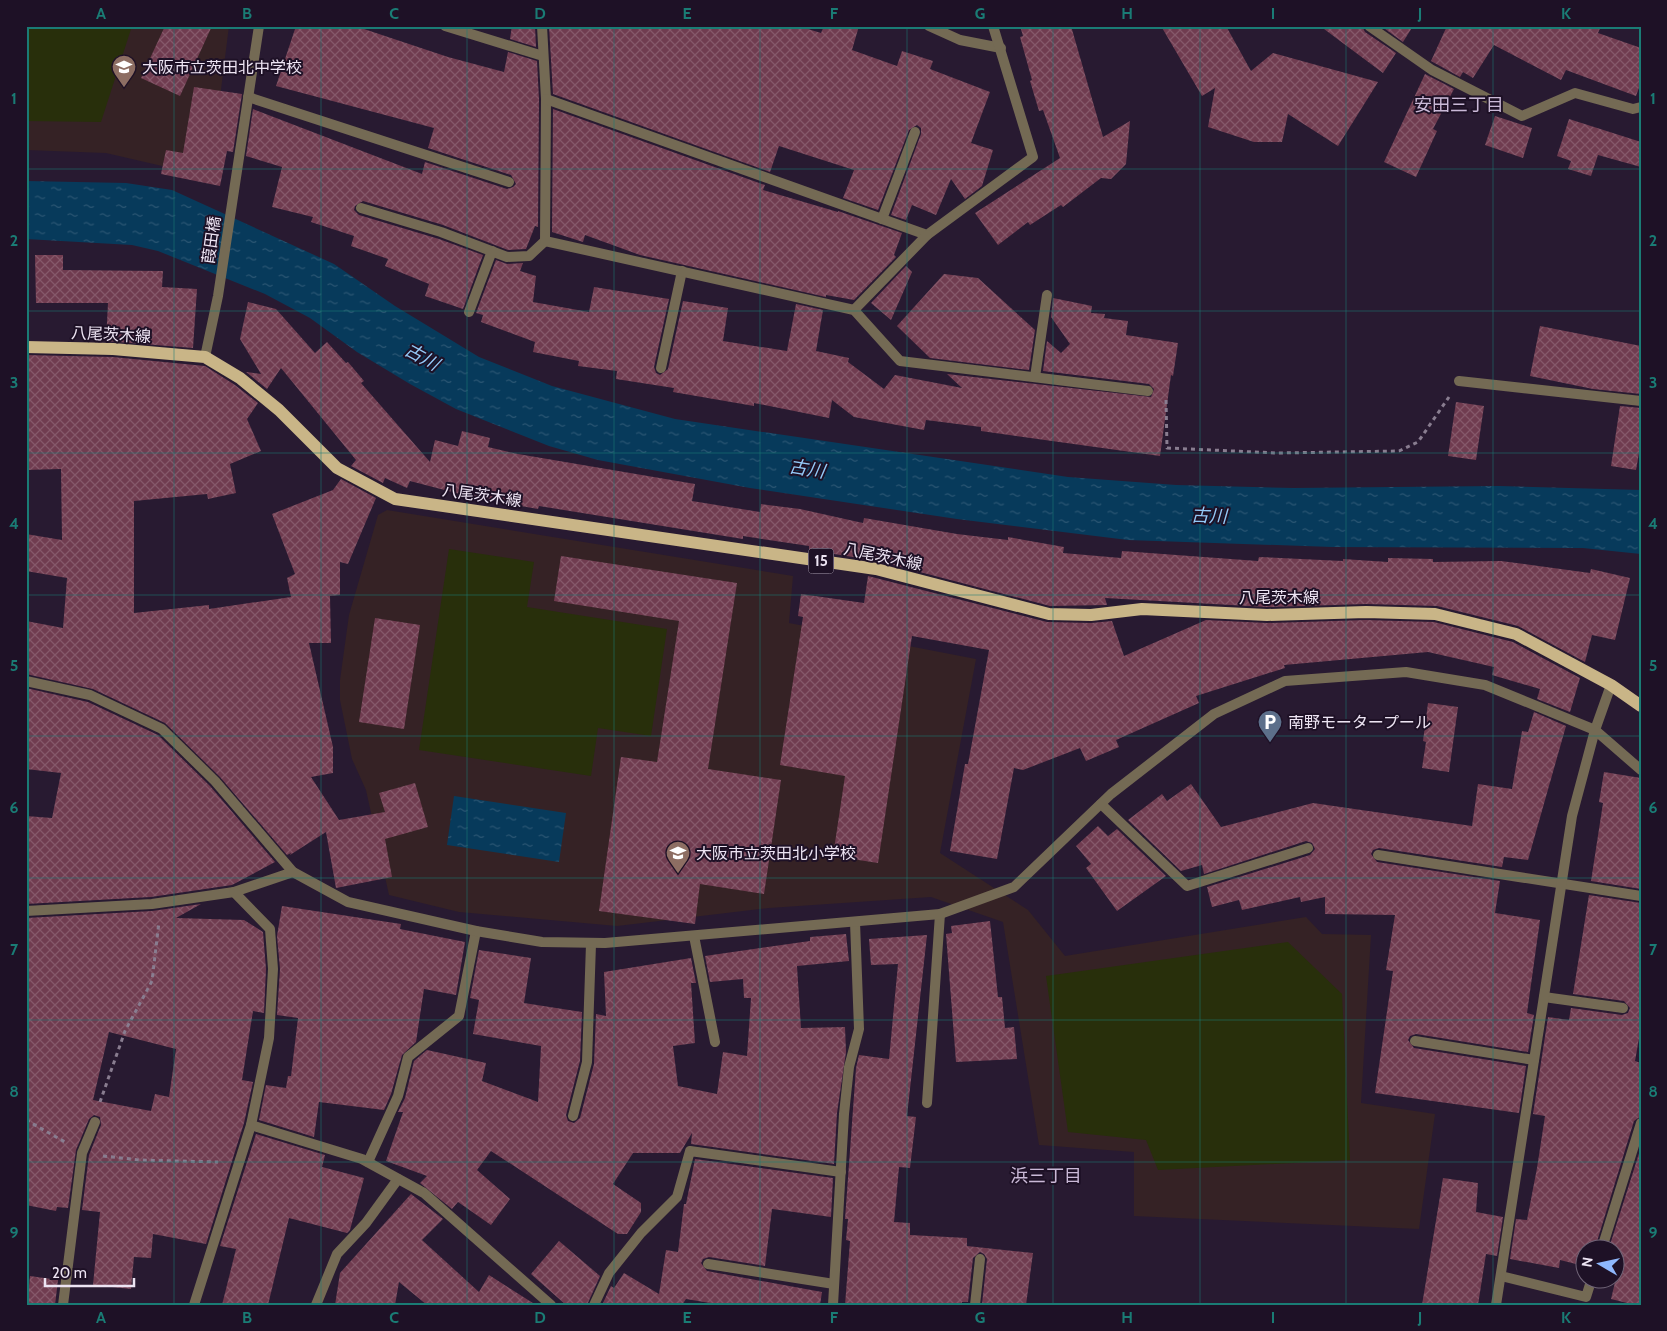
<svg xmlns="http://www.w3.org/2000/svg" width="1667" height="1331" font-family="Cabin,'Noto Sans JP',sans-serif">
  <style>
    .education { fill: #352225 }
    .green { fill: #282f0b }
    .water { fill: url(#water-ripples) }
    .building { fill: url(#building-cross-hatch); fill-rule: evenodd }
    .lines { fill: none; stroke-linecap: round; stroke-linejoin: round }
    .path { stroke: #897d90; stroke-width: 3; stroke-dasharray: 4 4; stroke-linecap: butt }
    .service { stroke: #746a54; stroke-width: 10 }
    .minor { stroke: #746a54; stroke-width: 10 }
    .tertiary { stroke: #746a54; stroke-width: 10 }
    .primary { stroke: #c9b587; stroke-width: 12 }
    .grid { fill: none; stroke: #1a7c75; stroke-width: 1; stroke-opacity: 0.55 }
    .labels { text-anchor: middle; stroke-width: 4; stroke-linejoin: round; paint-order: stroke }
    .shield { fill: #1e1126; stroke: #afa5b6; stroke-width: 1 }
    .shield-label { font-size: 15px; font-weight: bold; fill: #ede4f3 }
    .poi-label { font-size: 16px; fill: #ede4f3; stroke: #1e1126; text-anchor: start }
    .street-label { font-size: 16px; fill: #ede4f3; stroke: #1e1126 }
    .neighbourhood-label { font-size: 18px; fill: #cab9d7; stroke: #1e1126 }
    .water-label { font-size: 18px; font-style: italic; fill: #94caf8; stroke: #1e1126 }
    .neatline { fill: none; stroke: #1a7c75; stroke-width: 2 }
    .grid-label { font-size: 16px; text-anchor: middle; font-weight: bold; fill: #1a7c75 }
  </style>
  <defs>
    <pattern id="water-ripples" width="26" height="14" patternUnits="userSpaceOnUse" patternTransform="scale(1.25)"><rect width="26" height="14" fill="#073a5b"/><path d="M2 4q2-2 4 0t4 0M15 11q2-2 4 0t4 0" fill="none" stroke="#2b5673"/></pattern>
    <pattern id="building-cross-hatch" width="8" height="8" patternUnits="userSpaceOnUse" patternTransform="scale(1.25)"><rect width="8" height="8" fill="#703c50"/><path d="M0 0l8 8M0 8l8-8" fill="none" stroke="#85586a"/></pattern>
  </defs>
  <rect width="100%" height="100%" fill="#281a31"/>
  <g class="education">
    <polygon points="26,26 229,26 210,177 106,153 26,150"/>
    <polygon points="387,510 793,576 789,623 976,659 940,853 1028,910 1065,956 1306,917 1322,934 1371,935 1361,1103 1435,1114 1419,1229 1134,1216 1134,1152 1039,1145 1003,922 931,897 769,908 617,926 459,912 389,895 366,790 352,759 340,700 340,680 349,615 378,515"/>
  </g>
  <g class="green">
    <polygon points="26,26 132,26 101,122 26,121"/>
    <polygon points="449,549 534,562 527,607 667,629 651,736 598,728 591,776 419,750"/>
    <polygon points="1288,942 1342,994 1350,1160 1158,1170 1146,1140 1068,1132 1046,976"/>
  </g>
  <g class="water">
    <polygon points="26,181 126,183 172,190 334,264 395,306 479,357 552,386 675,419 1068,477 1176,485 1293,488 1499,486 1641,490 1641,554 1583,548 1332,547 1128,540 957,519 750,488 598,460 549,446 456,409 410,384 357,352 310,318 265,294 158,251 132,245 26,239"/>
    <polygon points="454,796 566,813 559,862 447,845"/>
  </g>
  <g class="building">
    <polygon points="165,26 212,26 180,96 141,78"/>
    <polygon points="296,26 355,26 448,57 504,72 508,52 537,61 539,99 538,227 535,226 526,249 508,250 443,225 363,201 355,206 354,210 359,215 439,239 483,255 463,309 425,296 429,284 385,266 388,259 351,246 354,236 311,222 313,217 272,207 282,167 246,156 253,109 422,174 425,162 507,189 513,187 516,184 511,175 428,148 434,128 276,86"/>
    <polygon points="512,26 535,26 536,47 510,39"/>
    <polygon points="549,26 798,26 821,33 824,26 859,26 852,50 897,66 902,51 933,61 930,69 990,92 971,143 993,150 982,186 965,199 951,179 936,215 912,205 906,220 891,215 921,134 921,128 917,125 909,130 878,210 843,198 854,170 779,146 770,172 553,94"/>
    <polygon points="1020,26 1071,26 1103,137 1130,121 1126,164 1111,179 1101,178 1063,207 1061,205 1030,225 1028,222 998,245 975,213 1060,158 1043,110 1039,111 1030,81 1032,80 1020,37 1023,36"/>
    <polygon points="1161,26 1226,26 1251,71 1273,53 1378,82 1338,146 1288,114 1282,142 1254,142 1208,127 1215,88 1202,96"/>
    <polygon points="1320,26 1362,26 1365,32 1396,53 1383,73"/>
    <polygon points="1381,26 1413,26 1403,42"/>
    <polygon points="1447,26 1601,26 1598,33 1641,48 1641,82 1636,96 1566,70 1561,80 1494,45 1473,78 1463,72 1460,77 1431,61"/>
    <polygon points="1425,74 1454,89 1433,129 1437,131 1416,177 1384,162"/>
    <polygon points="194,87 242,94 233,152 227,151 220,186 161,174 166,150 183,153"/>
    <polygon points="553,109 765,185 763,190 838,212 838,211 902,233 894,255 896,257 854,300 826,295 826,297 640,255 585,235 583,242 552,232"/>
    <polygon points="1495,116 1532,128 1523,158 1485,145"/>
    <polygon points="1569,119 1641,142 1641,167 1598,155 1591,176 1568,169 1571,161 1557,156"/>
    <polygon points="35,255 63,255 63,270 163,271 162,287 197,289 193,348 106,341 108,303 36,303"/>
    <polygon points="496,260 507,264 523,263 520,271 536,276 533,302 589,312 594,287 669,299 654,367 656,373 660,375 668,369 683,301 728,308 723,341 787,351 796,304 823,310 816,351 849,358 848,362 884,389 895,375 962,388 947,374 1151,397 1154,389 1149,384 1043,371 1047,341 1061,353 1070,344 1051,317 1053,298 1092,306 1091,313 1105,314 1104,318 1128,321 1126,335 1178,343 1173,376 1171,375 1160,456 981,431 981,427 926,420 924,430 854,417 832,400 829,418 754,403 754,406 673,392 674,388 616,379 617,371 578,366 579,361 533,352 535,342 481,322 483,315 476,313"/>
    <polygon points="906,266 912,272 891,320 871,303"/>
    <polygon points="944,274 978,278 1035,330 1029,370 930,358 897,326"/>
    <polygon points="248,302 276,309 315,353 327,342 346,363 348,362 364,381 361,383 430,462 435,440 458,446 462,431 490,438 488,447 518,454 695,484 692,501 760,512 761,504 800,509 863,523 864,518 957,534 1008,540 1008,537 1064,547 1063,553 1121,558 1122,551 1258,561 1259,557 1343,561 1343,559 1388,562 1388,558 1433,559 1433,562 1501,561 1590,573 1591,569 1630,578 1615,640 1592,635 1585,662 1518,626 1437,606 1366,604 1267,607 1105,598 1107,605 1050,606 878,561 809,550 809,546 743,536 743,539 539,506 538,509 475,498 410,481 407,488 385,478 383,483 351,466 356,460 281,368 267,389 246,372 261,374 240,339"/>
    <polygon points="1540,326 1641,346 1641,394 1593,389 1530,376"/>
    <polygon points="26,355 113,357 205,366 235,385 258,403 247,419 261,451 230,464 236,493 208,499 207,494 134,501 134,613 209,605 209,609 291,597 287,578 295,574 272,514 333,490 341,479 376,498 348,564 340,562 340,595 330,596 331,643 309,643 333,747 333,773 311,777 339,820 385,812 379,793 415,783 428,827 385,839 392,877 336,888 326,832 290,855 291,853 287,855 220,777 165,723 93,689 26,674 26,621 63,628 67,578 26,571 26,534 62,540 61,469 26,470"/>
    <polygon points="1456,402 1484,406 1476,460 1448,456"/>
    <polygon points="1620,406 1641,408 1641,442 1636,470 1611,466"/>
    <polygon points="561,556 737,583 708,769 781,780 764,894 700,884 695,924 599,911 621,757 657,762 679,621 554,601"/>
    <polygon points="868,576 1047,622 1091,623 1112,621 1124,656 1206,620 1267,623 1366,620 1434,622 1513,642 1580,678 1570,712 1537,699 1540,689 1492,675 1494,667 1428,652 1284,665 1285,668 1196,696 1199,703 1116,740 1119,747 1086,761 1080,748 1023,770 1014,768 997,859 950,851 965,764 968,764 989,650 912,636 878,863 833,856 845,776 780,765 803,617 798,616 801,594 864,603"/>
    <polygon points="375,618 420,625 404,729 359,722"/>
    <polygon points="26,688 88,702 158,735 210,786 275,862 232,885 151,897 26,904 26,816 52,818 61,773 26,769"/>
    <polygon points="1428,703 1458,707 1449,772 1422,768 1426,742 1423,741"/>
    <polygon points="1534,712 1566,726 1528,860 1504,857 1502,867 1379,848 1373,850 1371,854 1377,862 1500,881 1495,913 1540,920 1527,1013 1534,1015 1528,1052 1416,1034 1410,1036 1408,1040 1414,1048 1526,1066 1519,1113 1375,1093 1393,971 1386,970 1395,915 1325,914 1325,897 1301,902 1300,897 1242,910 1239,900 1212,907 1207,887 1310,855 1315,849 1312,843 1306,841 1204,874 1202,865 1181,871 1128,820 1162,794 1167,801 1191,784 1221,827 1313,803 1472,826 1478,784 1512,789 1522,731 1528,732"/>
    <polygon points="1604,772 1641,778 1641,889 1591,881 1603,803 1599,802"/>
    <polygon points="1098,826 1108,836 1117,829 1166,876 1117,911 1086,868 1091,864 1076,846"/>
    <polygon points="1589,895 1641,903 1641,1027 1635,1061 1641,1063 1641,1116 1634,1121 1595,1248 1584,1248 1584,1266 1560,1260 1559,1268 1510,1259 1516,1219 1527,1220 1537,1168 1545,1116 1533,1114 1548,1017 1569,1020 1571,1008 1622,1015 1628,1013 1630,1008 1624,1001 1573,994"/>
    <path d="M201,904L176,918L244,920L263,932L266,969L264,1013L253,1011L242,1080L253,1082L244,1123L206,1244L153,1234L151,1258L134,1257L131,1289L93,1285L100,1212L82,1210L89,1155L101,1125L100,1117L94,1115L89,1119L76,1150L68,1208L57,1207L56,1211L26,1205V918L152,911ZM109,1032L176,1049L169,1097L155,1094L151,1111L93,1100Z"/>
    <polygon points="282,906 401,924 400,929 465,942 456,995 424,989 416,1042 402,1055 391,1094 384,1110 319,1102 314,1137 259,1120 266,1085 286,1088 288,1076 291,1076 298,1018 277,1015 280,969 277,936"/>
    <polygon points="990,921 998,997 1002,997 1005,1028 1014,1027 1017,1059 956,1062 946,934 952,933 951,926"/>
    <polygon points="846,934 849,961 797,966 801,1028 845,1027 846,1052 837,1113 834,1164 691,1144 692,1133 680,1153 633,1153 613,1184 641,1203 641,1212 627,1234 618,1234 491,1151 477,1170 510,1199 491,1225 458,1202 452,1209 420,1183 427,1176 386,1161 403,1112 398,1112 405,1098 414,1061 427,1050 486,1063 482,1081 538,1102 541,1046 473,1034 479,1000 470,998 479,950 531,958 524,1003 582,1012 580,1061 566,1115 568,1121 574,1123 580,1118 594,1064 596,1014 606,1016 604,972 691,958 696,983 691,983 695,1043 673,1046 678,1086 717,1094 723,1052 747,1056 751,998 744,998 743,979 710,982 705,956 810,941 810,937"/>
    <polygon points="927,935 907,1116 916,1117 910,1168 899,1167 894,1222 910,1223 910,1235 967,1238 967,1246 1033,1253 1026,1305 982,1304 987,1259 984,1254 980,1252 973,1258 968,1302 962,1302 962,1305 845,1305 850,1241 846,1240 848,1219 845,1219 856,1068 859,1055 889,1059 898,964 871,965 869,939"/>
    <polygon points="256,1134 325,1155 322,1167 364,1178 350,1230 347,1233 289,1218 268,1305 222,1305 236,1249 220,1246"/>
    <polygon points="1641,1147 1641,1305 1635,1305 1611,1299 1617,1274 1614,1273 1614,1248 1609,1248"/>
    <polygon points="695,1159 833,1178 831,1217 772,1209 765,1266 709,1257 703,1259 701,1263 707,1271 822,1292 820,1305 722,1305 686,1299 682,1305 602,1305 611,1286 614,1288 624,1273 659,1294 666,1250 678,1252 684,1204 686,1204"/>
    <polygon points="1443,1178 1478,1183 1476,1212 1503,1217 1497,1256 1486,1254 1478,1305 1422,1305"/>
    <polygon points="411,1194 443,1219 422,1240 479,1292 489,1275 536,1305 427,1305 399,1282 395,1305 335,1305 340,1273"/>
    <polygon points="559,1241 600,1276 587,1305 566,1305 531,1274"/>
    <polygon points="30,1276 58,1280 55,1305 27,1305"/>
  </g>
  <g class="lines">
    <g class="path">
      <polyline points="1166,400 1167,448 1277,453 1399,451 1418,442 1449,397"/>
      <polyline points="100,1102 125,1031 152,981 159,922"/>
      <polyline points="26,1120 65,1142"/>
      <polyline points="103,1156 140,1160 218,1162"/>
    </g>
    <g class="service">
      <polyline points="248,97 509,182"/>
      <polyline points="361,208 441,232 507,257 529,256 545,241"/>
      <polyline points="882,219 915,132"/>
      <polyline points="469,312 492,251"/>
      <polyline points="661,368 682,271"/>
      <polyline points="1035,377 1047,295"/>
      <polyline points="1101,804 1187,886 1308,848"/>
      <polyline points="1378,855 1641,896"/>
      <polyline points="26,911 152,904 234,892 293,872"/>
      <polyline points="1544,997 1623,1008"/>
      <polyline points="1415,1041 1534,1060"/>
      <polyline points="927,1103 940,914"/>
      <polyline points="708,1264 834,1284"/>
      <polyline points="194,1305 251,1125 269,1038 273,969 270,929 234,892"/>
      <polyline points="316,1305 337,1254 366,1223 398,1179"/>
      <polyline points="975,1305 980,1259"/>
    </g>
    <g class="minor">
      <polyline points="445,26 543,56"/>
      <polyline points="542,26 546,99 545,241 854,310 900,361 1148,391"/>
      <polyline points="929,26 960,40 1001,48"/>
      <polyline points="1369,26 1432,70 1522,116 1575,93 1633,109 1641,107"/>
      <polyline points="546,99 927,235 1033,157 993,26"/>
      <polyline points="854,310 927,235"/>
      <polyline points="205,357 218,296 259,26"/>
      <polyline points="1459,381 1641,401"/>
      <polyline points="694,936 715,1042"/>
      <polyline points="573,1116 587,1062 591,944"/>
      <polyline points="251,1125 362,1159 424,1193 551,1305"/>
      <polyline points="368,1162 398,1096 408,1057 459,1016 476,931"/>
      <polyline points="1602,1248 1641,1123"/>
      <polyline points="1501,1276 1586,1297 1592,1278"/>
      <polyline points="63,1305 82,1153 95,1122"/>
      <polyline points="594,1305 609,1273 641,1233 677,1197 690,1151 841,1172"/>
      <polyline points="833,1305 844,1114 849,1067 859,1029 855,922"/>
      <polyline points="1496,1305 1572,816 1595,730 1611,685"/>
    </g>
    <polyline class="tertiary" points="26,681 90,695 162,729 215,781 293,872 348,902 476,931 542,942 605,943 940,914 1014,887 1111,794 1214,714 1285,681 1406,672 1485,685 1595,730 1641,770"/>
    <polyline class="primary" points="26,347 113,349 205,357 240,378 279,410 337,468 395,499 876,569 1049,614 1091,615 1142,609 1267,615 1366,612 1435,614 1516,634 1611,685 1641,706"/>
  </g>
  <path class="grid" d="M174,26V1305M321,26V1305M467,26V1305M614,26V1305M760,26V1305M907,26V1305M1053,26V1305M1200,26V1305M1346,26V1305M1493,26V1305M26,169H1641M26,311H1641M26,453H1641M26,595H1641M26,736H1641M26,878H1641M26,1020H1641M26,1162H1641"/>
  <defs>
    <symbol id="school-pin" viewBox="-11 -11 22 30"><path d="M0 17L-7.5 6A9.5 9.5 0 1 1 7.5 6Z" fill="#8d6e63" stroke="#1e1126"/><path d="M0-5L7-2L0 1L-7-2ZM-4 1L0 2.5L4 1V4Q0 6-4 4Z" fill="#fff"/></symbol>
    <symbol id="parking-pin" viewBox="-11 -11 22 30"><path d="M0 17L-7.5 6A9.5 9.5 0 1 1 7.5 6Z" fill="#5c6f8a" stroke="#1e1126"/><path d="M-3.5-5.5H1a3.5 3.5 0 0 1 0 7H-1V5.5H-3.5ZM-1-3.4V-.6H.8a1.4 1.4 0 0 0 0-2.8Z" fill="#fff"/></symbol>
  </defs>
  <g fill-rule="evenodd">
    <use href="#school-pin" x="110" y="53" width="28" height="38"/>
    <use href="#parking-pin" x="1256" y="708" width="28" height="38"/>
    <use href="#school-pin" x="664" y="839" width="28" height="38"/>
  </g>
  <g class="labels">
    <rect class="shield" x="808.5" y="548.5" width="25" height="25" rx="4"/>
    <g class="shield-label">
      <text x="821" y="566">15</text>
    </g>
    <g class="poi-label">
      <text x="142" y="73">大阪市立茨田北中学校</text>
      <text x="1288" y="728">南野モータープール</text>
      <text x="696" y="859">大阪市立茨田北小学校</text>
    </g>
    <g class="street-label">
      <text transform="translate(211 240) rotate(-82)" y="6">葭田橋</text>
      <text transform="translate(111 334) rotate(3)" y="6">八尾茨木線</text>
      <text transform="translate(482 495) rotate(8)" y="6">八尾茨木線</text>
      <text transform="translate(883 556) rotate(12)" y="6">八尾茨木線</text>
      <text x="1279" y="603">八尾茨木線</text>
    </g>
    <g class="neighbourhood-label">
      <text x="1459" y="111">安田三丁目</text>
      <text x="1046" y="1182">浜三丁目</text>
    </g>
    <g class="water-label">
      <text transform="translate(422 357) rotate(29)" y="6">古川</text>
      <text transform="translate(807 469) rotate(9)" y="6">古川</text>
      <text transform="translate(1209 516) rotate(2)" y="6">古川</text>
    </g>
  </g>
  <rect width="1667" height="1331" fill="none" stroke="#1e1126" stroke-width="55"/>
  <g transform="translate(1600 1264) rotate(279)"><circle r="24" fill="#1e1126" stroke="#716578"/>
  <path d="M0-4L9 19L0 12L-9 19Z" fill="#8fb8fd"/>
  <text y="-8" font-size="14" font-weight="bold" text-anchor="middle" fill="#ede4f3">N</text>
  </g>
  <path d="M45 1278v8h89v-8" fill="none" stroke="#ede4f3" stroke-width="2.5"/>
  <text x="52" y="1278" font-size="15" fill="#ede4f3" stroke="#1e1126" stroke-width="4" paint-order="stroke">20 m</text>
  <rect x="28" y="28" width="1612" height="1276" class="neatline"/>
  <g class="grid-label">
    <text x="101" y="19">A</text>
    <text x="247" y="19">B</text>
    <text x="394" y="19">C</text>
    <text x="540" y="19">D</text>
    <text x="687" y="19">E</text>
    <text x="834" y="19">F</text>
    <text x="980" y="19">G</text>
    <text x="1127" y="19">H</text>
    <text x="1273" y="19">I</text>
    <text x="1420" y="19">J</text>
    <text x="1566" y="19">K</text>
    <text x="14" y="104">1</text>
    <text x="1653" y="104">1</text>
    <text x="14" y="246">2</text>
    <text x="1653" y="246">2</text>
    <text x="14" y="388">3</text>
    <text x="1653" y="388">3</text>
    <text x="14" y="529">4</text>
    <text x="1653" y="529">4</text>
    <text x="14" y="671">5</text>
    <text x="1653" y="671">5</text>
    <text x="14" y="813">6</text>
    <text x="1653" y="813">6</text>
    <text x="14" y="955">7</text>
    <text x="1653" y="955">7</text>
    <text x="14" y="1097">8</text>
    <text x="1653" y="1097">8</text>
    <text x="14" y="1238">9</text>
    <text x="1653" y="1238">9</text>
    <text x="101" y="1323">A</text>
    <text x="247" y="1323">B</text>
    <text x="394" y="1323">C</text>
    <text x="540" y="1323">D</text>
    <text x="687" y="1323">E</text>
    <text x="834" y="1323">F</text>
    <text x="980" y="1323">G</text>
    <text x="1127" y="1323">H</text>
    <text x="1273" y="1323">I</text>
    <text x="1420" y="1323">J</text>
    <text x="1566" y="1323">K</text>
  </g>
</svg>
